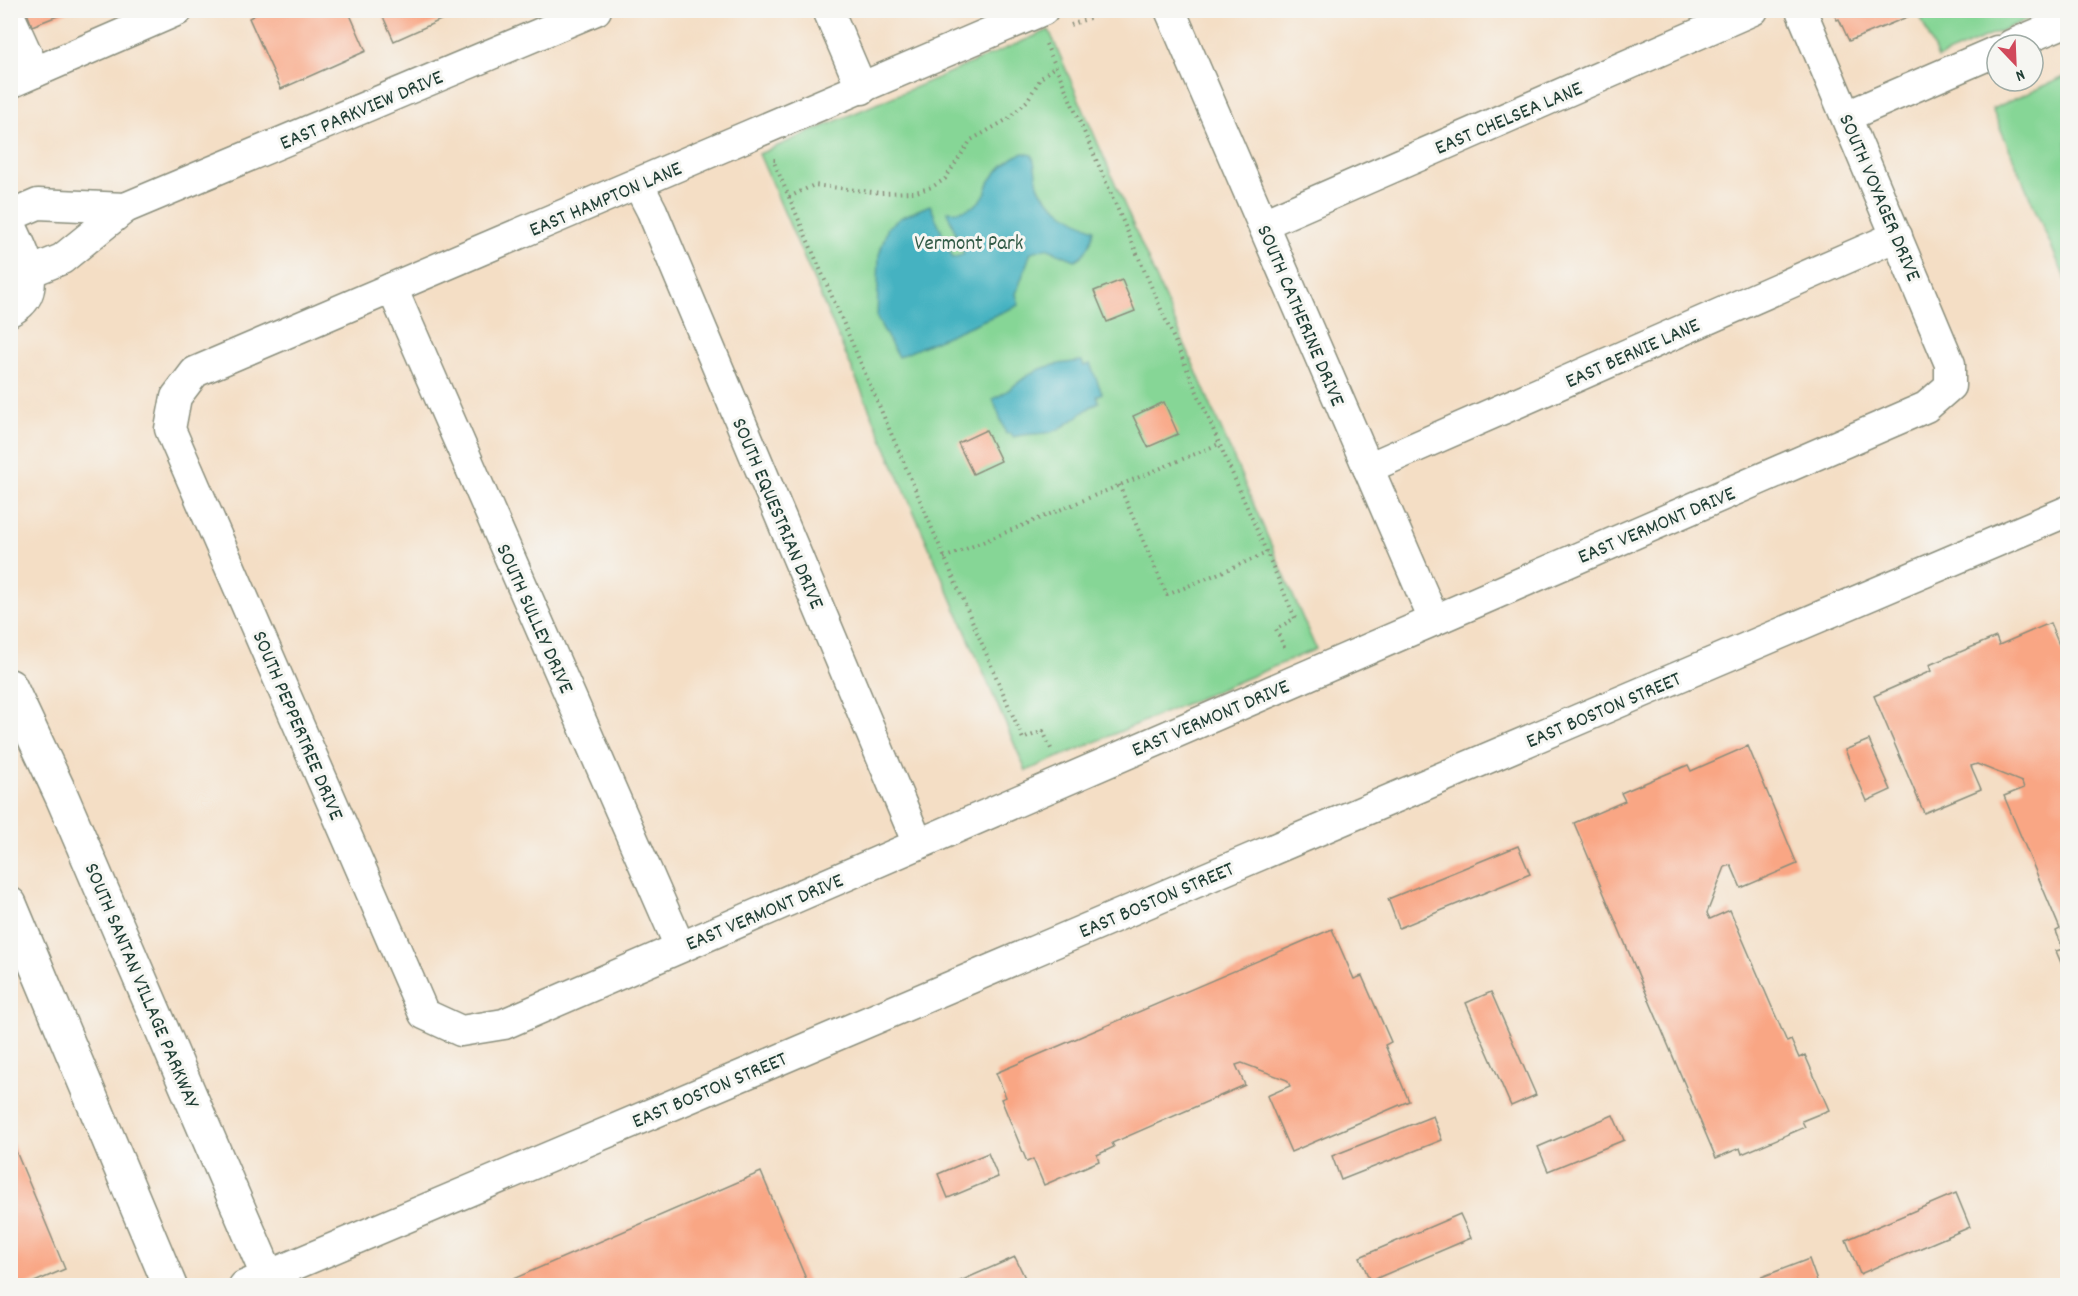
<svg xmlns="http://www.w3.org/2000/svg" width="2078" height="1296" font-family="Dekko,sans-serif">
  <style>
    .green { fill: #86d696; stroke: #528a65; stroke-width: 1.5 }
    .water { fill: #45b2c1; stroke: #32787a; stroke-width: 1.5 }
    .building { fill: #f9a684 }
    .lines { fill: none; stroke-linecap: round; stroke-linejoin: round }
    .street-casing { stroke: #8a8e7c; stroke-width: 33 }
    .secondary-casing { stroke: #8a8e7c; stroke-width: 36 }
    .path { stroke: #8a8e7c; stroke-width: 4; stroke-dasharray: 1.5 4.5; stroke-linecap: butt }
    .street { stroke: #fff; stroke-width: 30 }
    .secondary { stroke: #fff; stroke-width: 33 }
    .labels { text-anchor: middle; stroke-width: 6; stroke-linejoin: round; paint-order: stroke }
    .street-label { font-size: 21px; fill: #1f3d34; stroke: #f6f6f2 }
    .park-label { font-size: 21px; fill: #345c48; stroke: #f6f6f2 }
  </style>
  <rect width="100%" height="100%" fill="#f6f6f2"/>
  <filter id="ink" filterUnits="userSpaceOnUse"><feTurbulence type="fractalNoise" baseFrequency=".0167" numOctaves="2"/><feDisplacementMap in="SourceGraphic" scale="12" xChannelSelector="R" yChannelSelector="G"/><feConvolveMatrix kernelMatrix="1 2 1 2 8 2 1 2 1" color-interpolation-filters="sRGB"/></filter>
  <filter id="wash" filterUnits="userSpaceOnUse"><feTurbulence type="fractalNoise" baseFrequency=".008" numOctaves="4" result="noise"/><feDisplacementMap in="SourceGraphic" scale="24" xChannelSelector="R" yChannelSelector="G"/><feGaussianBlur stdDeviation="1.35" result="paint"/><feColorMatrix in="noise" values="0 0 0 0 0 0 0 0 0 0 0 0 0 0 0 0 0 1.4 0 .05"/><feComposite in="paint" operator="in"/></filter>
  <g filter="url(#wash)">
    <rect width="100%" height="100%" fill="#f4dec5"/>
    <g class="green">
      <polygon points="1918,11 2047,11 1938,58"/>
      <polygon points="1049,30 1316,649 1026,771 759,154"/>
      <polygon points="2067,76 2067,283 1992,109"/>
    </g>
    <g class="water">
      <path d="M1023,153L1032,155C1036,165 1035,174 1038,184C1044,204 1076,221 1094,229C1092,242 1087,254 1075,260L1046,248L1031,252L1016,294L1019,305L898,357L877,318L879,255L888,227L902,217L930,205L953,258L964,254L947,211C962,213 977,208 985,194C987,190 987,185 990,181C999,168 1008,159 1023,153Z"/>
      <path d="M1082,361L1084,366L1090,364L1102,393L1097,396L1099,402C1082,410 1069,427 1051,432C1038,435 1025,433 1013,437L1011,433L1006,434L993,399C1008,393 1018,381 1032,373C1047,365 1065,363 1082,361Z"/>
    </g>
    <g id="blocks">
      <g class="building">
        <polygon points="26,10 73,10 32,26"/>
        <polygon points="264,10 348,10 366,51 281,89 249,18"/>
        <polygon points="380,10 463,10 394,41"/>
        <polygon points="1832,10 1924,10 1849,41 1839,19 1837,20"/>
        <polygon points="1122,280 1135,311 1107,322 1094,291"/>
        <polygon points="1164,402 1178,434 1148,447 1133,416"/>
        <polygon points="986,430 1001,461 973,474 958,443"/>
        <polygon points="2050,623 2067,664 2067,977 2056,951 2063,949 2056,931 2060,929 2004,796 2024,788 2022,782 1977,764 1971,766 1981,789 1924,813 1874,696 1931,671 1929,665 1996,637 1999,645"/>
        <polygon points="1869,740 1891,790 1867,801 1845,750"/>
        <polygon points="1748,746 1797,864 1741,888 1731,865 1725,867 1707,913 1710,919 1730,910 1787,1042 1791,1040 1799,1058 1805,1055 1829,1110 1802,1121 1805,1127 1742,1154 1740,1148 1716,1158 1574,823 1625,801 1621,793 1688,765 1691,771"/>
        <polygon points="1518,846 1530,874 1399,928 1388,899"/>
        <polygon points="1332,929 1354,979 1362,976 1391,1042 1385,1045 1409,1101 1291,1152 1267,1096 1290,1086 1287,1080 1242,1063 1236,1065 1245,1085 1112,1143 1114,1147 1097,1155 1099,1161 1044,1185 1033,1159 1027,1162 1001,1099 1006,1097 996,1073"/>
        <polygon points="1491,992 1536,1095 1511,1106 1466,1003"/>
        <polygon points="1613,1115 1624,1140 1548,1171 1538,1147"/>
        <polygon points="1433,1116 1442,1140 1341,1180 1332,1156"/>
        <polygon points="10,1137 65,1269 25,1286 10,1286"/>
        <polygon points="988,1153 998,1177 948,1198 938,1174"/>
        <polygon points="761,1172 809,1286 497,1286"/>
        <polygon points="1956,1193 1970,1227 1860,1274 1846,1240"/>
        <polygon points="1460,1214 1471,1238 1370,1281 1360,1257"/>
        <polygon points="1015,1257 1026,1280 1013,1286 949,1286"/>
        <polygon points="1809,1259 1818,1284 1762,1286 1759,1278"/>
      </g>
    </g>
  </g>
  <g filter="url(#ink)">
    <use href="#blocks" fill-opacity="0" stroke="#8a8e7c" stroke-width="1.5"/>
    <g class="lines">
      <defs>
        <g id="street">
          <polyline points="828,10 862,89"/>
          <polyline points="1043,10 195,372 176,397 170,429 424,1014 461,1031 504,1024 1926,407 1950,386 1950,364 1801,10"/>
          <polyline points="1170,10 1434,620"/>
          <polyline points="10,17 35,72"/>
          <polyline points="2011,45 2068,21"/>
          <polyline points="10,83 178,10"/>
          <polyline points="1847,116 1997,51"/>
          <polyline points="638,184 652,211 918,844"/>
          <polyline points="10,216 38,204 125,208"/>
          <path d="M10,223C22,250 48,292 10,311"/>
          <polyline points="1263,224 1753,10"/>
          <polyline points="10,280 62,259 125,208 596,10"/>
          <polyline points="392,288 680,947"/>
          <polyline points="1368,468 1897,236"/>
          <polyline points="244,1286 762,1067 2068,511"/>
        </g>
        <g id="secondary">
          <polyline points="10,686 62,797 272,1286"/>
          <polyline points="10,904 170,1286"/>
        </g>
      </defs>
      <use href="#street" class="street-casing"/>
      <use href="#secondary" class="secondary-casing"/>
      <g class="path">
        <polyline points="1071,25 1110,10"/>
        <polyline points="1046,44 1295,618 1276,629 1286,651"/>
        <polyline points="775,160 773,160 789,197 1023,739 1043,731 1052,751"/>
        <polyline points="789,197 814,185 881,193 916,192 932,187 945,179 971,140 1008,119 1027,101 1041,78 1055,67"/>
        <polyline points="1119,485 1167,595 1267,553"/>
        <polyline points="944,558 1219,444"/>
      </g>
      <use href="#street" class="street"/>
      <use href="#secondary" class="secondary"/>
    </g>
  </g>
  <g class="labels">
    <g class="street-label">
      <text transform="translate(361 109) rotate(-23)" y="7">EAST PARKVIEW DRIVE</text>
      <text transform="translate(1508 117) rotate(-23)" y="7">EAST CHELSEA LANE</text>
      <text transform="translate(1881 197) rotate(67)" y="7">SOUTH VOYAGER DRIVE</text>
      <text transform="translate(605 198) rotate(-23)" y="7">EAST HAMPTON LANE</text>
      <text transform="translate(1302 315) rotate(67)" y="7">SOUTH CATHERINE DRIVE</text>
      <text transform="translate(1632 352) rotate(-24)" y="7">EAST BERNIE LANE</text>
      <text transform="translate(779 513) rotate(67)" y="7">SOUTH EQUESTRIAN DRIVE</text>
      <text transform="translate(1656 524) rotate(-23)" y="7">EAST VERMONT DRIVE</text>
      <text transform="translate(536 618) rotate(66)" y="7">SOUTH SULLEY DRIVE</text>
      <text transform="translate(1603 709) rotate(-23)" y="7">EAST BOSTON STREET</text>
      <text transform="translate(1210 717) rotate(-23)" y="7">EAST VERMONT DRIVE</text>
      <text transform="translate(299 725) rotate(67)" y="7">SOUTH PEPPERTREE DRIVE</text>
      <text transform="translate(1156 899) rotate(-23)" y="7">EAST BOSTON STREET</text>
      <text transform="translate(764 911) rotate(-23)" y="7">EAST VERMONT DRIVE</text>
      <text transform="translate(143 985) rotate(67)" y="7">SOUTH SANTAN VILLAGE PARKWAY</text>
      <text transform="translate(709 1089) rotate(-23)" y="7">EAST BOSTON STREET</text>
    </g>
    <g class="park-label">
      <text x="969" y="249">Vermont Park</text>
    </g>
  </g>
  <rect width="2078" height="1296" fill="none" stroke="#f6f6f2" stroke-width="36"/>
  <g transform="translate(2015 63) rotate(157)"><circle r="28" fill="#f6f6f2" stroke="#a0aca6" stroke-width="1.5"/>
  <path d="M0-4.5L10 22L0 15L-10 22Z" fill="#d1495b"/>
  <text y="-9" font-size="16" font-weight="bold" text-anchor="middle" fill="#1f3d34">N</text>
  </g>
</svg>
